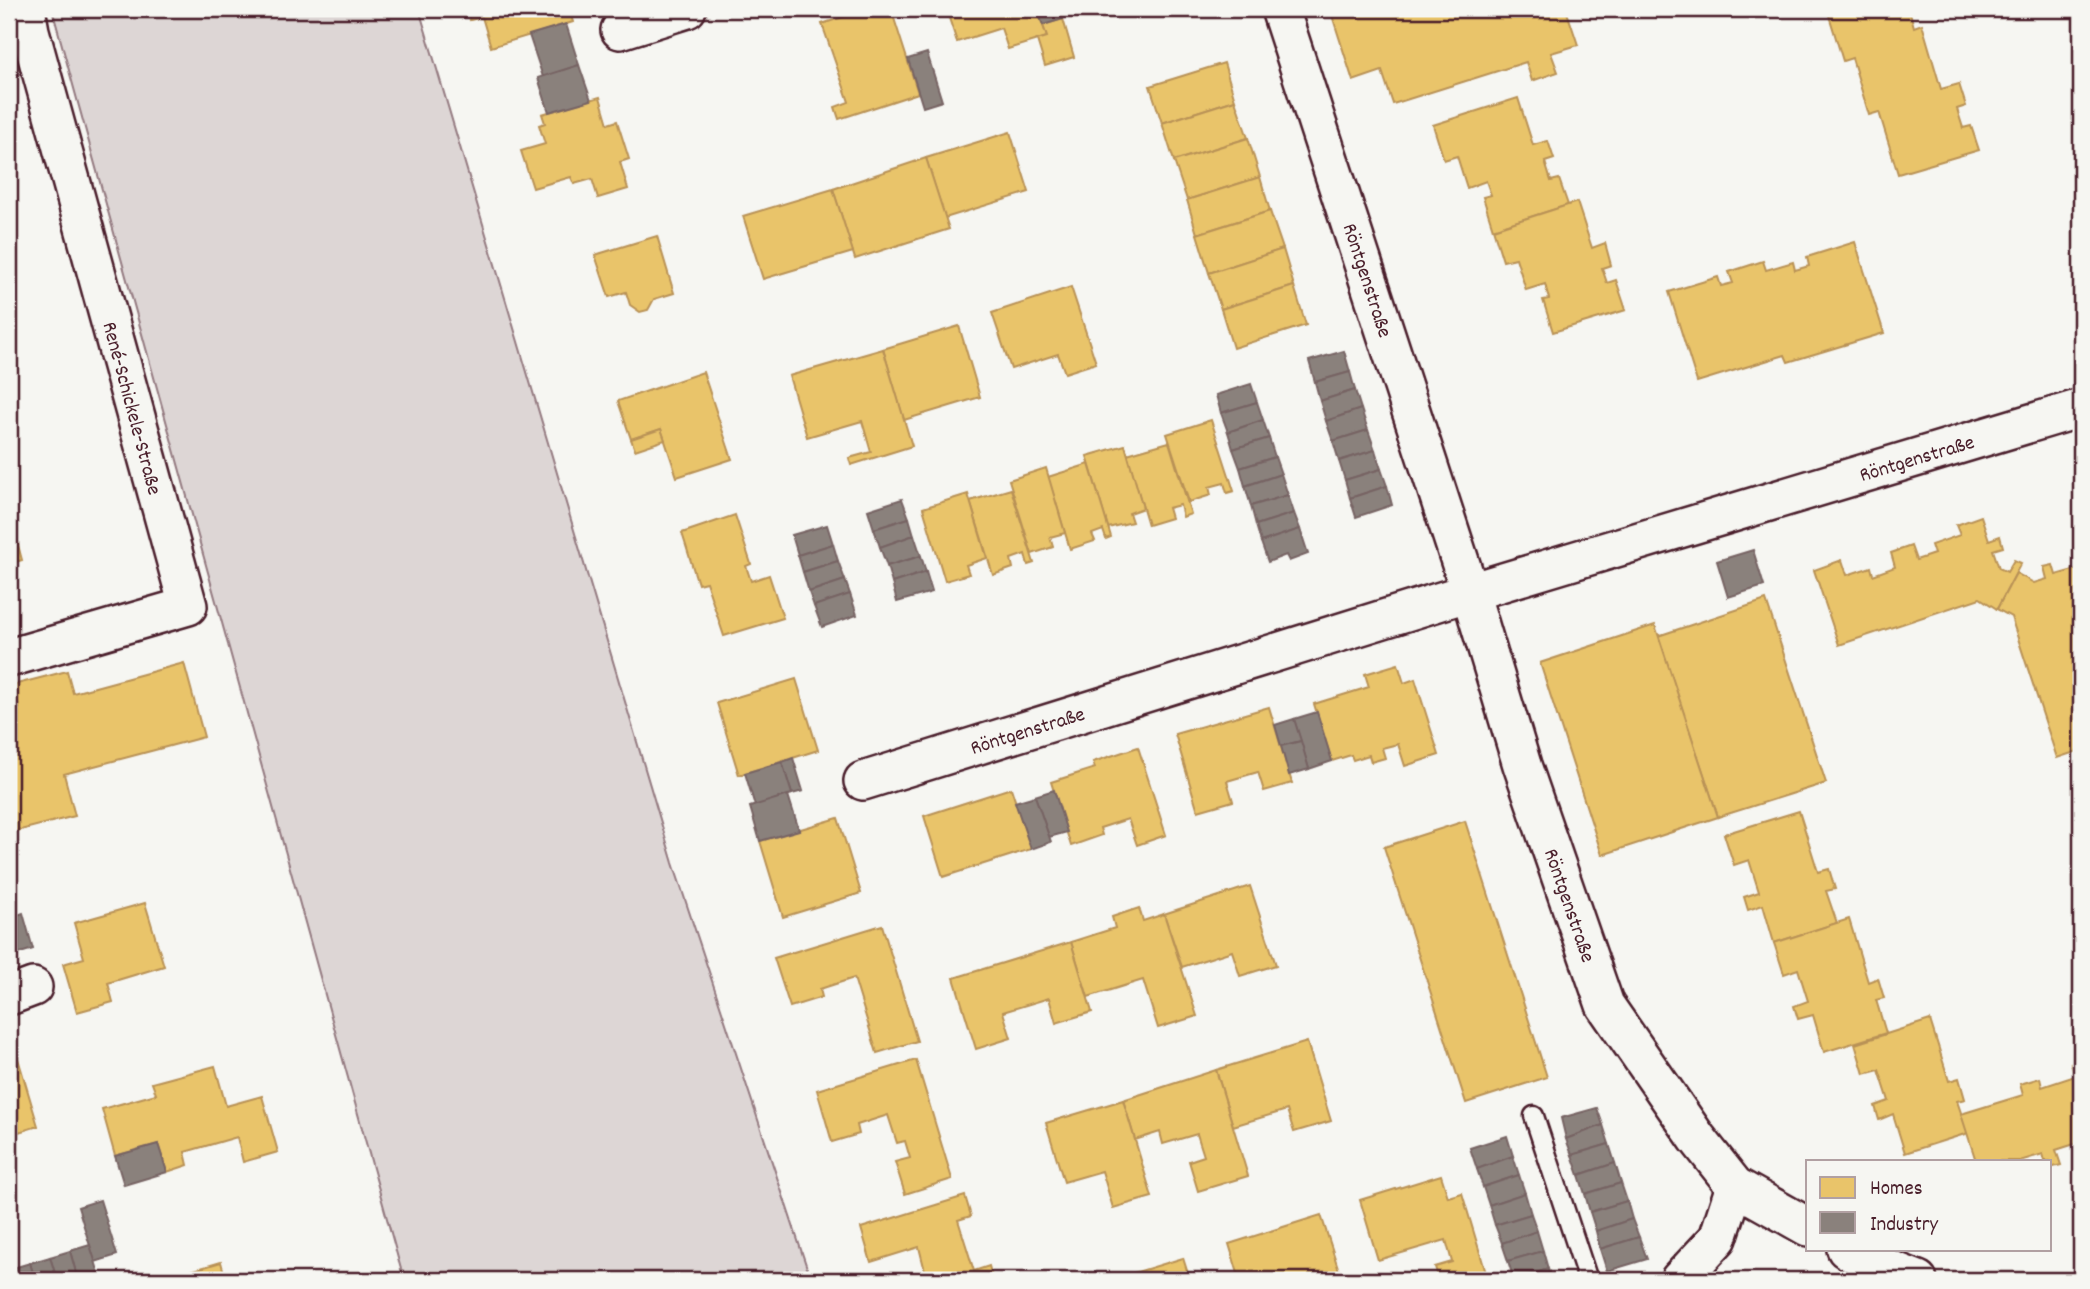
<svg xmlns="http://www.w3.org/2000/svg" width="2090" height="1289" font-family="Dekko,sans-serif">
  <style>
    .green { fill: #ddd6d5; stroke: #947a80; stroke-width: 2 }
    .homes { fill: #e9c46a; stroke: #b99257; stroke-width: 2 }
    .industry { fill: #8a817c; stroke: #776464; stroke-width: 2 }
    .lines { fill: none; stroke-linecap: round; stroke-linejoin: round }
    .service-casing { stroke: #4a1f2b; stroke-width: 23 }
    .minor-casing { stroke: #4a1f2b; stroke-width: 42 }
    .service { stroke: #f6f6f2; stroke-width: 18 }
    .minor { stroke: #f6f6f2; stroke-width: 37 }
    .labels { text-anchor: middle; stroke-width: 7; stroke-linejoin: round; paint-order: stroke }
    .street-label { font-size: 21px; fill: #4a1f2b; stroke: #f6f6f2 }
  </style>
  <rect width="100%" height="100%" fill="#f6f6f2"/>
  <filter id="ink" filterUnits="userSpaceOnUse"><feTurbulence type="fractalNoise" baseFrequency=".0143" numOctaves="2"/><feDisplacementMap in="SourceGraphic" scale="14" xChannelSelector="R" yChannelSelector="G"/><feConvolveMatrix kernelMatrix="1 2 1 2 8 2 1 2 1" color-interpolation-filters="sRGB"/></filter>
  <g filter="url(#ink)">
    <polygon class="green" points="52,9 419,9 673,863 811,1280 404,1280"/>
    <g class="homes">
      <polygon points="466,9 569,9 573,22 491,47 482,17 470,20"/>
      <polygon points="867,9 891,9 918,93 839,119 835,107 849,102 822,24"/>
      <polygon points="946,9 1037,9 1047,37 1008,49 1001,28 957,42"/>
      <polygon points="1330,9 1566,9 1578,45 1551,53 1558,72 1532,81 1526,62 1393,104 1382,71 1353,81"/>
      <polygon points="1827,9 1909,9 1914,27 1922,24 1941,89 1959,84 1966,106 1957,109 1963,128 1971,126 1979,150 1898,174 1879,112 1869,115 1852,58 1843,61"/>
      <polygon points="1063,19 1074,57 1045,66 1037,40 1047,37 1043,25"/>
      <polygon points="1224,63 1235,100 1162,123 1150,86"/>
      <polygon points="600,97 608,124 617,121 629,159 620,162 628,189 598,198 592,179 574,184 571,177 533,188 521,151 545,144 539,125 545,123 542,114"/>
      <polygon points="1518,98 1533,145 1548,141 1554,159 1545,162 1551,181 1559,179 1568,205 1493,229 1483,197 1491,195 1486,181 1467,188 1457,156 1444,160 1433,125"/>
      <polygon points="1235,100 1248,138 1174,161 1162,123"/>
      <polygon points="1010,132 1029,192 945,218 926,158"/>
      <polygon points="1248,138 1260,177 1187,200 1174,161"/>
      <polygon points="926,158 949,229 855,259 833,189"/>
      <polygon points="1260,177 1270,211 1197,234 1187,200"/>
      <polygon points="833,189 853,252 763,279 743,216"/>
      <polygon points="1577,202 1592,248 1605,243 1611,265 1602,268 1607,283 1616,280 1626,310 1553,332 1543,300 1549,299 1545,284 1526,290 1516,258 1503,261 1493,229"/>
      <polygon points="1270,211 1283,249 1209,273 1197,234"/>
      <polygon points="657,236 674,293 654,299 648,310 640,312 630,305 626,292 609,297 595,255"/>
      <polygon points="1855,242 1884,333 1788,362 1785,355 1697,382 1669,292 1718,277 1721,286 1733,283 1729,272 1763,261 1766,270 1793,262 1795,270 1809,266 1807,257"/>
      <polygon points="1283,249 1294,286 1221,309 1209,273"/>
      <polygon points="1294,286 1306,325 1233,348 1221,309"/>
      <polygon points="1071,287 1096,363 1065,373 1058,354 1011,369 992,313"/>
      <polygon points="959,326 980,397 904,420 883,349"/>
      <polygon points="883,349 912,446 851,465 849,458 871,452 862,421 807,437 789,376"/>
      <polygon points="703,372 732,459 677,477 661,429 631,439 618,401"/>
      <polygon points="1211,420 1234,491 1227,493 1224,483 1209,487 1211,495 1189,502 1167,434"/>
      <polygon points="661,429 665,440 635,450 631,439"/>
      <polygon points="1169,442 1191,514 1183,517 1180,505 1168,508 1171,518 1148,525 1127,454"/>
      <polygon points="1125,445 1143,508 1129,513 1132,522 1108,528 1087,456"/>
      <polygon points="1089,464 1111,537 1106,539 1103,530 1092,534 1095,541 1070,549 1048,477"/>
      <polygon points="1046,468 1065,533 1050,537 1053,547 1032,554 1009,480"/>
      <polygon points="1011,489 1034,563 1028,565 1025,554 1011,559 1013,568 993,575 970,501"/>
      <polygon points="968,494 987,558 966,565 969,574 945,581 923,508"/>
      <polygon points="9,511 22,560 9,564"/>
      <polygon points="735,515 751,564 746,566 751,581 769,575 783,618 724,636 706,582 698,584 682,533"/>
      <polygon points="1981,516 1989,540 2000,536 2003,547 1993,550 1999,568 2007,572 2014,560 2021,563 1997,609 1980,598 1839,645 1814,570 1842,560 1847,575 1871,567 1873,575 1895,567 1891,553 1911,546 1916,560 1934,554 1931,545 1960,535 1956,525"/>
      <polygon points="2053,565 2056,575 2080,568 2081,573 2081,599 2077,600 2081,623 2077,624 2081,637 2081,750 2057,758 2011,617 1997,609 2016,573 2034,583 2047,579 2044,567"/>
      <polygon points="1766,600 1826,783 1718,817 1658,636"/>
      <polygon points="1655,625 1718,817 1602,855 1540,663"/>
      <polygon points="184,663 204,737 64,774 75,816 9,833 9,711 19,708 13,685 67,671 73,693"/>
      <polygon points="1398,664 1404,683 1415,679 1439,755 1405,766 1398,744 1382,748 1385,758 1371,762 1369,755 1353,760 1351,755 1332,761 1314,704 1369,687 1365,674"/>
      <polygon points="796,679 818,750 739,775 717,703"/>
      <polygon points="1269,707 1292,783 1264,791 1258,772 1227,781 1233,801 1198,811 1175,734"/>
      <polygon points="1138,747 1166,835 1137,845 1128,819 1100,828 1102,835 1071,846 1051,782 1095,768 1093,762"/>
      <polygon points="1011,788 1031,849 943,877 924,816"/>
      <polygon points="1799,811 1818,872 1829,869 1835,889 1826,891 1837,923 1774,943 1763,905 1748,910 1744,897 1759,892 1749,860 1734,865 1724,834"/>
      <polygon points="838,818 861,893 783,917 760,841"/>
      <polygon points="1465,821 1547,1077 1466,1103 1384,847"/>
      <polygon points="1250,886 1276,965 1240,976 1232,951 1182,967 1164,914"/>
      <polygon points="145,903 164,966 108,983 113,1002 77,1012 63,964 84,958 74,923"/>
      <polygon points="1139,908 1143,921 1164,914 1197,1016 1158,1028 1143,980 1088,997 1071,942 1115,928 1112,917"/>
      <polygon points="1849,919 1868,982 1878,978 1884,998 1876,1000 1886,1033 1824,1052 1813,1015 1798,1019 1794,1006 1808,1001 1798,969 1784,974 1774,943"/>
      <polygon points="882,925 917,1041 877,1053 854,978 820,989 822,997 790,1007 774,958"/>
      <polygon points="1071,942 1092,1012 1056,1023 1049,998 1003,1012 1011,1038 976,1049 954,978"/>
      <polygon points="1930,1020 1949,1081 1959,1078 1965,1099 1957,1101 1968,1133 1905,1153 1893,1114 1879,1120 1875,1106 1889,1101 1879,1070 1864,1074 1855,1044"/>
      <polygon points="9,1028 38,1126 9,1135"/>
      <polygon points="1307,1042 1331,1121 1294,1132 1287,1110 1233,1126 1216,1070"/>
      <polygon points="916,1060 952,1179 905,1194 895,1162 910,1158 905,1141 897,1143 888,1115 857,1125 859,1134 832,1142 817,1090"/>
      <polygon points="2081,1060 2081,1097 2071,1063"/>
      <polygon points="215,1066 226,1106 262,1096 278,1152 243,1162 237,1137 185,1152 188,1165 167,1172 158,1144 115,1156 102,1109 156,1094 152,1083"/>
      <polygon points="1216,1070 1248,1176 1198,1191 1189,1161 1204,1156 1197,1134 1163,1144 1160,1132 1135,1140 1123,1100"/>
      <polygon points="2075,1076 2081,1097 2081,1142 2056,1150 2061,1165 2050,1168 2050,1161 2045,1161 2043,1154 2020,1161 1976,1161 1961,1114 2023,1095 2020,1084 2040,1078 2042,1087"/>
      <polygon points="1123,1100 1152,1197 1113,1208 1102,1171 1064,1182 1046,1123"/>
      <polygon points="1441,1175 1448,1197 1462,1193 1486,1273 1471,1277 1472,1280 1439,1280 1435,1267 1452,1262 1446,1240 1378,1260 1360,1200"/>
      <polygon points="965,1196 971,1216 958,1220 974,1271 989,1266 993,1280 918,1280 916,1273 925,1271 919,1247 871,1262 861,1228"/>
      <polygon points="1321,1215 1342,1280 1240,1280 1229,1244"/>
      <polygon points="1183,1258 1190,1280 1111,1280"/>
      <polygon points="221,1262 226,1280 160,1280"/>
    </g>
    <g class="industry">
      <polygon points="1037,9 1059,9 1063,19 1043,25"/>
      <polygon points="566,24 579,65 543,77 529,35"/>
      <polygon points="927,53 942,101 923,107 908,59"/>
      <polygon points="579,65 591,100 549,112 538,78"/>
      <polygon points="1344,351 1350,372 1315,382 1309,361"/>
      <polygon points="1350,372 1355,390 1320,401 1315,382"/>
      <polygon points="1251,384 1257,402 1221,413 1216,395"/>
      <polygon points="1355,390 1361,409 1326,421 1320,401"/>
      <polygon points="1257,402 1263,420 1228,432 1221,413"/>
      <polygon points="1361,409 1368,430 1333,441 1326,421"/>
      <polygon points="1263,420 1269,438 1233,449 1228,432"/>
      <polygon points="1368,430 1375,450 1339,461 1333,441"/>
      <polygon points="1269,438 1275,457 1240,468 1233,449"/>
      <polygon points="1375,450 1381,469 1345,480 1339,461"/>
      <polygon points="1275,457 1281,474 1245,486 1240,468"/>
      <polygon points="1381,469 1387,486 1350,498 1345,480"/>
      <polygon points="1281,474 1288,495 1251,506 1245,486"/>
      <polygon points="1387,486 1392,505 1356,517 1350,498"/>
      <polygon points="1288,495 1294,513 1256,525 1251,506"/>
      <polygon points="902,499 909,518 874,529 868,510"/>
      <polygon points="1294,513 1300,529 1261,542 1256,525"/>
      <polygon points="909,518 914,535 880,547 874,529"/>
      <polygon points="827,525 833,544 798,555 792,535"/>
      <polygon points="1300,529 1308,554 1289,561 1286,555 1268,562 1261,542"/>
      <polygon points="914,535 921,556 887,566 880,547"/>
      <polygon points="833,544 838,561 803,572 798,555"/>
      <polygon points="1753,550 1764,586 1728,597 1717,561"/>
      <polygon points="921,556 926,572 892,583 887,566"/>
      <polygon points="838,561 845,580 809,592 803,572"/>
      <polygon points="926,572 932,592 897,602 892,583"/>
      <polygon points="845,580 850,594 814,606 809,592"/>
      <polygon points="850,594 857,615 822,627 814,606"/>
      <polygon points="1317,712 1332,761 1309,769 1294,719"/>
      <polygon points="1294,719 1301,741 1281,746 1275,725"/>
      <polygon points="1301,741 1309,769 1289,775 1281,746"/>
      <polygon points="793,758 803,791 792,794 782,762"/>
      <polygon points="782,762 792,794 755,806 745,773"/>
      <polygon points="1054,790 1067,832 1049,837 1035,796"/>
      <polygon points="788,795 799,830 760,841 750,807"/>
      <polygon points="1035,796 1051,842 1031,849 1015,802"/>
      <polygon points="23,913 33,949 14,955 9,937 9,918"/>
      <polygon points="1597,1108 1603,1125 1566,1139 1561,1118"/>
      <polygon points="1603,1125 1609,1144 1572,1155 1566,1139"/>
      <polygon points="1507,1136 1513,1156 1477,1169 1470,1148"/>
      <polygon points="158,1144 167,1172 124,1185 115,1156"/>
      <polygon points="1609,1144 1615,1163 1579,1175 1572,1155"/>
      <polygon points="1513,1156 1519,1175 1483,1187 1477,1169"/>
      <polygon points="1615,1163 1621,1183 1585,1194 1579,1175"/>
      <polygon points="1519,1175 1525,1193 1489,1205 1483,1187"/>
      <polygon points="1621,1183 1627,1201 1590,1212 1585,1194"/>
      <polygon points="1525,1193 1531,1214 1495,1225 1489,1205"/>
      <polygon points="100,1200 117,1255 95,1262 78,1207"/>
      <polygon points="1627,1201 1632,1219 1596,1231 1590,1212"/>
      <polygon points="1531,1214 1537,1231 1502,1243 1495,1225"/>
      <polygon points="1632,1219 1639,1237 1600,1249 1596,1231"/>
      <polygon points="1537,1231 1543,1251 1508,1261 1502,1243"/>
      <polygon points="1639,1237 1647,1259 1607,1271 1600,1249"/>
      <polygon points="90,1245 101,1280 78,1280 70,1251"/>
      <polygon points="70,1251 78,1280 57,1280 50,1257"/>
      <polygon points="1543,1251 1548,1269 1514,1280 1508,1261"/>
      <polygon points="50,1257 57,1280 35,1280 30,1263"/>
      <polygon points="30,1263 35,1280 13,1280 10,1269"/>
      <polygon points="1548,1269 1551,1280 1514,1280"/>
    </g>
    <g class="lines">
      <defs>
        <polyline id="service" points="1534,1116 1588,1280"/>
        <g id="minor">
          <path id="s1" d="M1280,9L1470,592L1522,765L1605,1005L1697,1138L1735,1186L1808,1227"/>
          <polyline points="620,30 687,9"/>
          <polyline points="9,658 188,606 30,31 26,9"/>
          <path id="s2" d="M863,781L1470,592L2081,408"/>
          <polyline points="9,996 33,987"/>
          <polyline points="1846,1249 1864,1259 1918,1280"/>
          <polyline points="1679,1280 1718,1238 1735,1186"/>
        </g>
      </defs>
      <use href="#service" class="service-casing"/>
      <use href="#minor" class="minor-casing"/>
      <use href="#service" class="service"/>
      <use href="#minor" class="minor"/>
    </g>
  </g>
  <g class="labels">
    <g class="street-label">
      <text dy="7" stroke="none"><textPath href="#s1" startOffset="285">Röntgenstraße</textPath></text>
      <text transform="translate(133 408) rotate(75)" y="7">René-Schickele-Straße</text>
      <text dy="7" stroke="none"><textPath href="#s2" startOffset="1102">Röntgenstraße</textPath></text>
      <text dy="7" stroke="none"><textPath href="#s2" startOffset="172">Röntgenstraße</textPath></text>
      <text dy="7" stroke="none"><textPath href="#s1" startOffset="942">Röntgenstraße</textPath></text>
    </g>
  </g>
  <rect width="2090" height="1289" fill="none" stroke="#f6f6f2" stroke-width="35"/>
  <rect x="18" y="18" width="2055" height="1254" fill="none" stroke="#4a1f2b" stroke-width="2.5" filter="url(#ink)"/>
  <rect x="1806" y="1160" width="245" height="91" fill="#f6f6f2" stroke="#b1a0a2" stroke-width="2"/>
  <rect x="1820" y="1177" width="35" height="21" fill="#e9c46a" stroke="#b1a0a2" stroke-width="2"/>
  <text x="1870" y="1194" font-size="21" fill="#4a1f2b">Homes</text>
  <rect x="1820" y="1212" width="35" height="21" fill="#8a817c" stroke="#b1a0a2" stroke-width="2"/>
  <text x="1870" y="1230" font-size="21" fill="#4a1f2b">Industry</text>
</svg>
